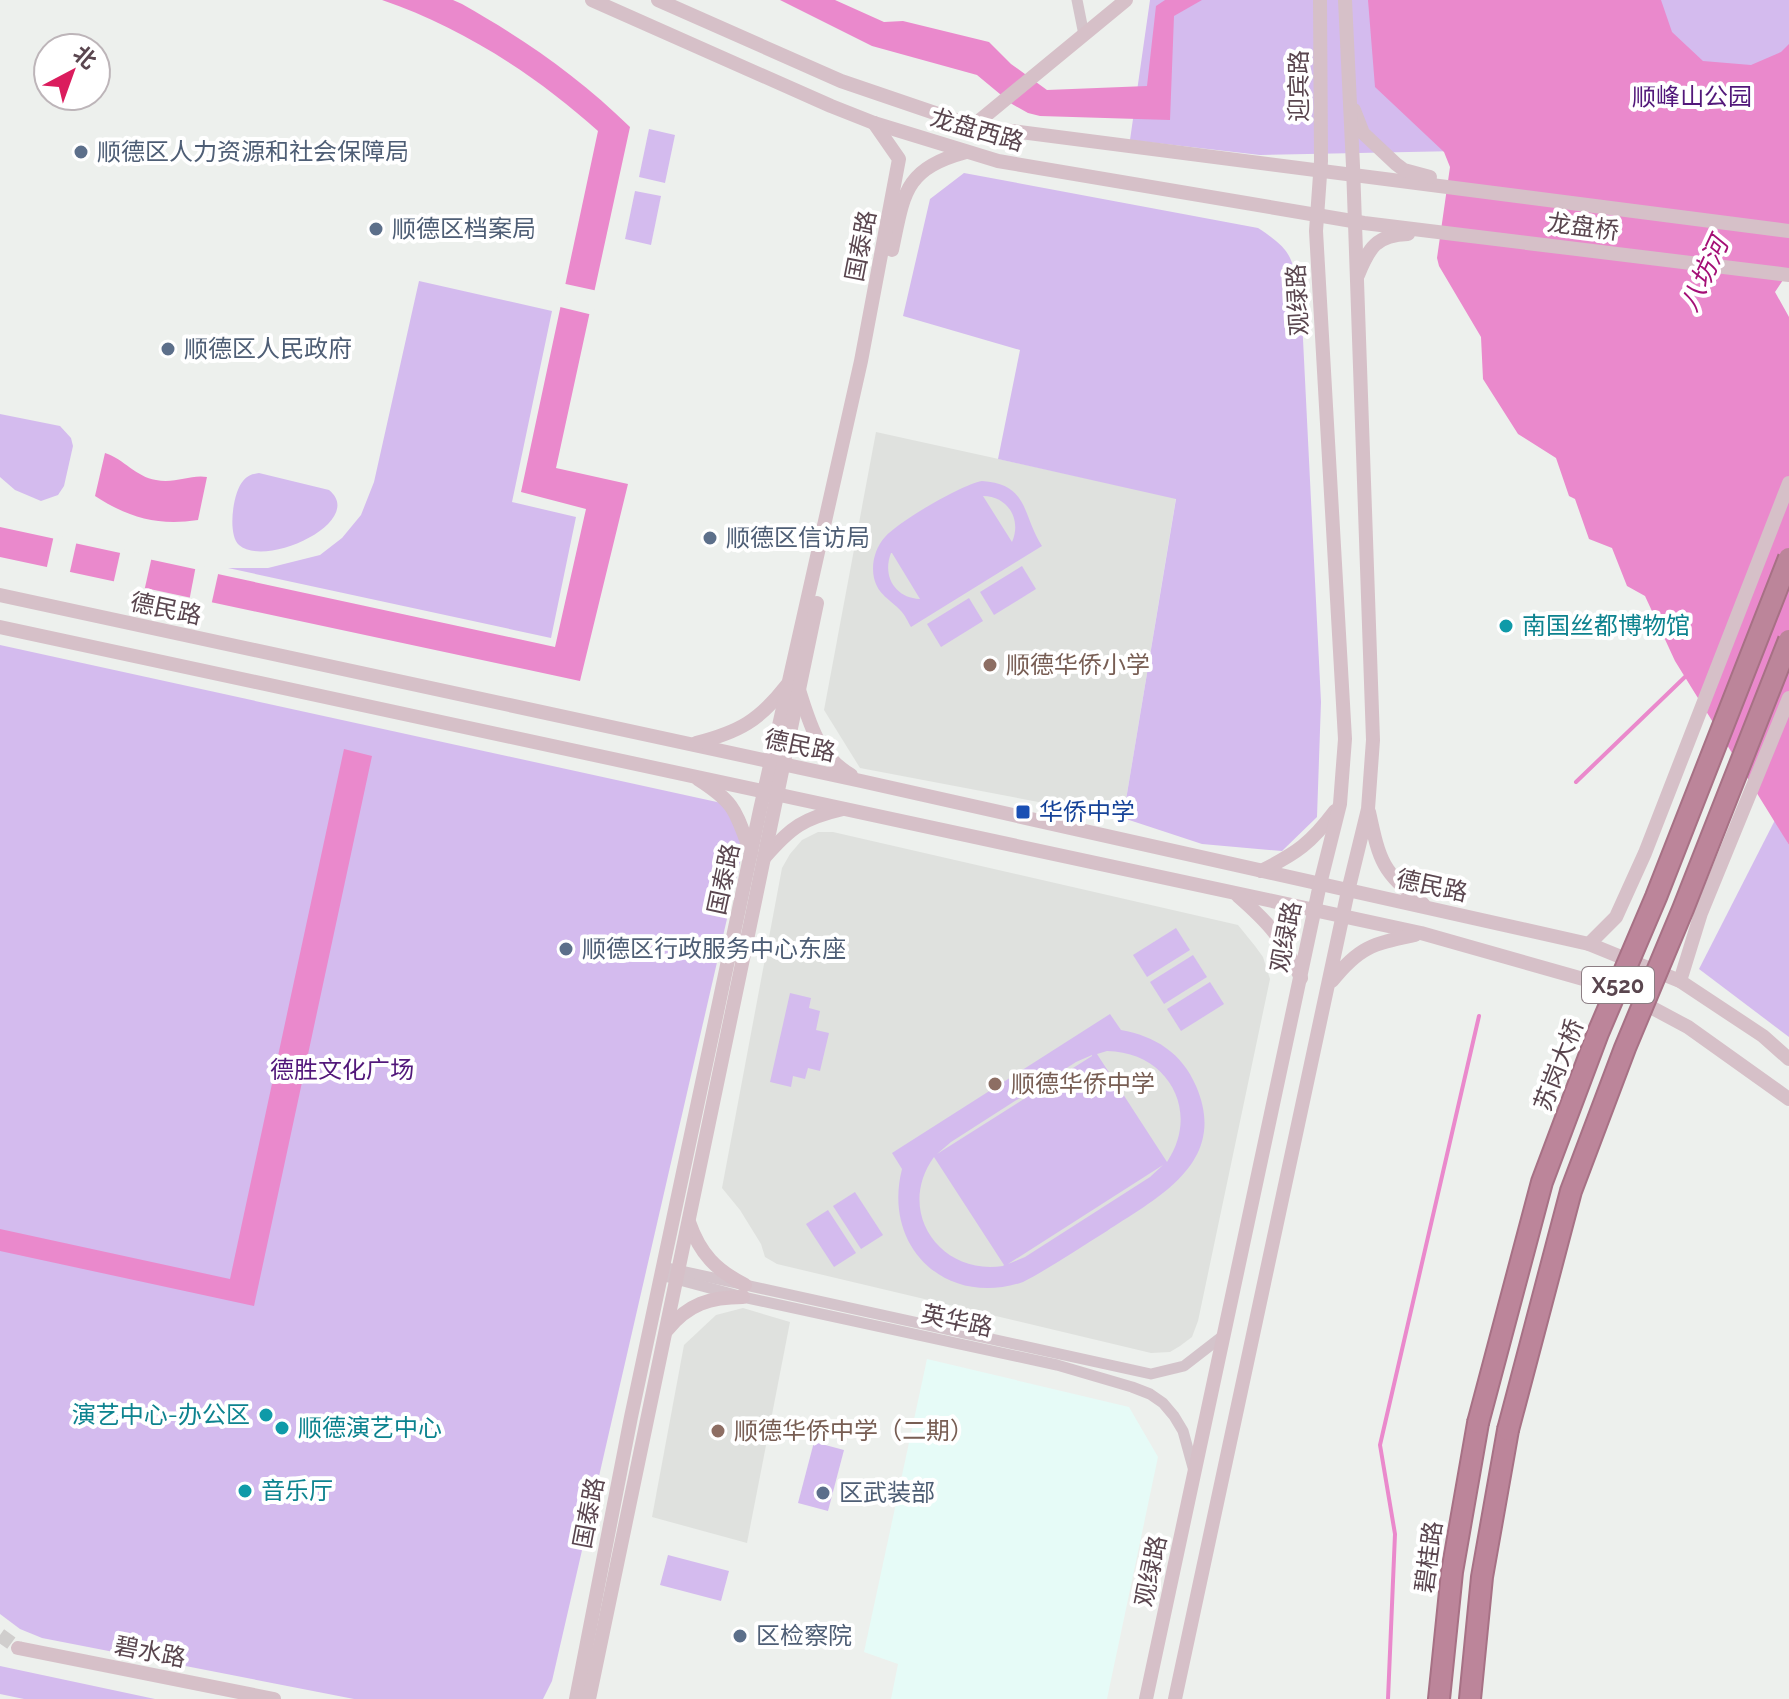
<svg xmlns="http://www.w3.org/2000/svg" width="1789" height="1699" font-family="Raleway,'Noto Sans SC',sans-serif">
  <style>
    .commercial { fill: #e6fbf7 }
    .education { fill: #dfe1de }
    .green { fill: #d4bbee; fill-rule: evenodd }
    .water { fill: #ea89cc }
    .pier { fill: #edf0ed }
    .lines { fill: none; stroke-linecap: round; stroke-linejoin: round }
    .stream { stroke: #ea89cc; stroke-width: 4 }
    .secondary-tunnel { stroke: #d0cecd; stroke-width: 14; stroke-dasharray: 14 7; stroke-linecap: butt }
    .highway-casing { stroke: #a77185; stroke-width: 24 }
    .street { stroke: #d4c4cb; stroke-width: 11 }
    .secondary { stroke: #d6c0c8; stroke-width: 14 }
    .highway { stroke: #bc859a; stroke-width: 20 }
    .highway-bridge-casing { stroke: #a77185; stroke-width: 24; stroke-linecap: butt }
    .highway-bridge { stroke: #bc859a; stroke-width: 20 }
    .service-dot { fill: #5c6f8a; stroke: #fff; stroke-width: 3 }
    .culture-dot { fill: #0f9aa8; stroke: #fff; stroke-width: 3 }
    .education-dot { fill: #8d6e63; stroke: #fff; stroke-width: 3 }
    .transit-dot { fill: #1a4fb4; stroke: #fff; stroke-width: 3 }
    .labels { text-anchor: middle; stroke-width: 8; stroke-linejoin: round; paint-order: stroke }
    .shield { fill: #fff; stroke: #8c7e84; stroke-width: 2 }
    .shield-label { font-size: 22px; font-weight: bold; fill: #5a464f }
    .street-label { font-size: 24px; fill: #5a464f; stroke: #fff }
    .park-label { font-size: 24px; fill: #52187a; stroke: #fff }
    .service-label { font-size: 24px; fill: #4e5e75; stroke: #fff; text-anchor: start }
    .culture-label { font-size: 24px; fill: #0d838f; stroke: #fff; text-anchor: start }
    .education-label { font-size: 24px; fill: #785e54; stroke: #fff; text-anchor: start }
    .transit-label { font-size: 24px; fill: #164399; stroke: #fff; text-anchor: start }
    .water-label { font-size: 26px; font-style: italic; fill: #a40f76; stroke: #fff }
  </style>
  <rect width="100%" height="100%" fill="#edf0ed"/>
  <polygon class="commercial" points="927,1359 1129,1407 1158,1457 1107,1699 891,1699 898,1664 864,1652"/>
  <g class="education">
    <polygon points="876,432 1176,498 1123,818 860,768 824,710"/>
    <polygon points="818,832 833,832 1238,925 1255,946 1263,957 1270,979 1198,1321 1192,1337 1180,1346 1170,1352 1151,1353 777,1264 765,1257 761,1244 740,1210 722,1188 782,868 790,854 802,840"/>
    <polygon points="743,1308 790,1322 747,1543 652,1517 684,1345 716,1315"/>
  </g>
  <g class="green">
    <polygon points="1150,0 1789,0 1789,212 1459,151 1260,155 1130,140"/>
    <polygon points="649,129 675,135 665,183 639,177"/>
    <path d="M964,173L1258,228C1295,252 1291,258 1301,299L1321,702L1317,817L1282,851L1202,844L1123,818L1176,499L998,459L1020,350L903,316L930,199Z"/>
    <polygon points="635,191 661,196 651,245 625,239"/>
    <polygon points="419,281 552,311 512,502 576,517 551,638 228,568 268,568 320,555 342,538 361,515 374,482"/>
    <polygon points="0,414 60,426 71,438 73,446 64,486 58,495 41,501 15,490 0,477"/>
    <path d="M259,473L329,490C367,521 266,569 239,545C227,534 233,492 243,481C248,475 252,474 259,473Z"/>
    <path d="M982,481C1029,484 1022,515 1042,546L911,627C908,622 905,615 901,611C890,599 878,595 874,578C871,564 875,548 885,537C899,521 961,485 982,481ZM983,496C1008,496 1022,520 1012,542ZM891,553H892L920,599C895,598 882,576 891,553Z"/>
    <polygon points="1022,566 1036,589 994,615 980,592"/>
    <polygon points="969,598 983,621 941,647 927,624"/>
    <polygon points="0,645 726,804 743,849 552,1681 543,1699 354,1699 42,1638 20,1629 0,1614"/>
    <polygon points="1775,820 1789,845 1789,1037 1699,969"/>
    <polygon points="1176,928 1190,950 1147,977 1133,955"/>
    <polygon points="1193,955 1207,977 1164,1004 1150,982"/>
    <polygon points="1210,982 1224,1004 1181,1031 1167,1009"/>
    <polygon points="790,993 811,998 809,1008 820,1011 816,1030 829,1033 820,1071 808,1068 805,1079 793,1076 791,1087 770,1082"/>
    <path d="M1110,1014L1121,1030C1155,1036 1182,1053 1196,1086C1229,1162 1159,1197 1107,1231C1079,1248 1052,1267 1023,1282C946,1308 882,1247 902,1169L892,1153ZM1107,1051C1168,1052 1201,1111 1167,1162L1097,1054ZM1092,1055V1056L937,1154L951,1142L1076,1062ZM934,1157L1004,1265L1003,1266C940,1276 895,1211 934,1157ZM1163,1165L1150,1177L1025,1257L1008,1264Z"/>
    <polygon points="855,1192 883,1235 861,1249 833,1206"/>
    <polygon points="828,1210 856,1253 834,1267 806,1224"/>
    <polygon points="814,1442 844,1450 828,1511 798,1503"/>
    <polygon points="668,1555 729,1571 721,1601 660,1585"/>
    <polygon points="0,1666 155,1699 24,1699 0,1694"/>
  </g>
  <g class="water">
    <path d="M382,0H453L462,4C524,39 579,77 630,127L556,468L628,484L580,681L0,557V527L555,647L586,509L521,492L598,131C536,75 461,27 382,0Z"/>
    <polygon points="780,0 835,0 884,22 903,21 989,42 1011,64 1047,90 1147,86 1156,6 1165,0 1202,0 1174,16 1170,120 1040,116 1028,113 1012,104 977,75 872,46"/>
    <polygon points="1368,0 1661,0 1672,32 1703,61 1751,65 1781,52 1789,44 1789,271 1775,292 1789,317 1789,845 1675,661 1645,596 1627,586 1612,548 1589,539 1575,499 1569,496 1556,458 1518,434 1483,379 1481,337 1439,266 1437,258 1450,167 1444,152 1375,87"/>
    <path d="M105,453C124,459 136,477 156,480C175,484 191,474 207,477L198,520C158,526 129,518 95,496Z"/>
    <polygon points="344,749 372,756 254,1306 0,1251 0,1229 230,1279"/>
  </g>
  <g class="pier">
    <polygon points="561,283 598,291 593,315 556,306"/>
    <polygon points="54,535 77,540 69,576 46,571"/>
    <polygon points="121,549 152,556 144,592 113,585"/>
    <polygon points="196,565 219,570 211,606 189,602"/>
  </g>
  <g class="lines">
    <g class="stream">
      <polyline points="1576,782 1687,675"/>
      <polyline points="1388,1699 1395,1534 1380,1445 1479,1016"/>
    </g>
    <polyline class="secondary-tunnel" points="0,1635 18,1648"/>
    <defs>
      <g id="highway">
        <polyline points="1439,1699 1452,1572 1478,1423"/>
        <polyline points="1470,1699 1482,1577 1508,1430"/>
      </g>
    </defs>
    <use href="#highway" class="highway-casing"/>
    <g class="street">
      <polyline points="1077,0 1084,35"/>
      <polyline points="663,1267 1151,1374 1184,1366 1224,1335"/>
      <polyline points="661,1275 743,1297 1057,1365 1132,1387 1150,1394 1163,1403 1174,1416 1183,1431 1194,1471"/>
    </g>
    <g class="secondary">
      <polyline points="592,0 831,106 874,123 998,161 1364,223 1789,275"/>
      <polyline points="658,0 841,81 973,126 1789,231"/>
      <polyline points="1354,110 1363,133 1396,164 1404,170 1430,177"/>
      <polyline points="973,126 1126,0"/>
      <path d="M892,250C904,193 904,169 966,152"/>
      <path d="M1358,275C1369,248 1376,235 1408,234"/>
      <polyline points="0,595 861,781 1589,944 1680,981 1763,1036 1789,1059"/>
      <polyline points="0,627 1421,933 1615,988 1688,1027 1789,1099"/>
      <path d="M799,690C810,724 818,756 851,775"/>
      <path d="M696,743C739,732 759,721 787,685"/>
      <path d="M698,779C737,804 735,811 751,853"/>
      <path d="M1369,812C1380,863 1382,871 1423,904"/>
      <path d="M765,857C791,827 804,818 843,809"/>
      <path d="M1261,871C1297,853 1311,843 1335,811"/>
      <path d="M1238,896C1270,924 1283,939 1301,978"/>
      <polyline points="1589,944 1616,917 1645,853 1789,483"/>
      <path d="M1332,981C1360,946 1373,944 1415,935"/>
      <polyline points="1680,981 1701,913 1789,698"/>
      <path d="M689,1222C700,1254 716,1270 745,1285"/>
      <path d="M667,1330C688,1304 710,1297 743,1297"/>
      <polyline points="18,1648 274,1699"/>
      <polyline points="576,1699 631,1417 760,810 861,361 899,159 874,123"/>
      <polyline points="589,1699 817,603"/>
      <polyline points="1146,1699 1320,884 1340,804 1345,739 1316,231 1321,161 1320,0"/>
      <polyline points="1175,1699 1348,891 1368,809 1373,740 1353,166 1345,0"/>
    </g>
    <use href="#highway" class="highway"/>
    <defs>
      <g id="highway-bridge">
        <polyline points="1478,1423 1542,1182 1598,1033 1656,897 1789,558"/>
        <polyline points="1508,1430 1571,1191 1625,1048 1683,909 1789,640"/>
      </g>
    </defs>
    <use href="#highway-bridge" class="highway-bridge-casing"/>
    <use href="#highway-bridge" class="highway-bridge"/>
  </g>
  <g class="service-dot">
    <circle cx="81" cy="152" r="8"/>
    <circle cx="376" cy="229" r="8"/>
    <circle cx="168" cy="349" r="8"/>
    <circle cx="710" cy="538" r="8"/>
    <circle cx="566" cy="949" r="8"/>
    <circle cx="823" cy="1493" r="8"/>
    <circle cx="740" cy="1636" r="8"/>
  </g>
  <g class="culture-dot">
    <circle cx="1506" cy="626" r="8"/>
    <circle cx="266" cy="1415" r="8"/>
    <circle cx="282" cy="1428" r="8"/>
    <circle cx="245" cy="1491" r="8"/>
  </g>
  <g class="education-dot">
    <circle cx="990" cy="665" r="8"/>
    <circle cx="995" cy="1084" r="8"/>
    <circle cx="718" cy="1431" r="8"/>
  </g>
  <rect class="transit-dot" x="1015" y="804" width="16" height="16" rx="4"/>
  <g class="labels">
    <rect class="shield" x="1582" y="967" width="72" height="36" rx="6"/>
    <g class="shield-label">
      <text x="1618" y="993">X520</text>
    </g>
    <g class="street-label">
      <text transform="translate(1299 86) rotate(-90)" y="8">迎宾路</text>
      <text transform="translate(977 130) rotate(16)" y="8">龙盘西路</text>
      <text transform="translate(1583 227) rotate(7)" y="8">龙盘桥</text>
      <text transform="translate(861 246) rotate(-79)" y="8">国泰路</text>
      <text transform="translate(1298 300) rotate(-93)" y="8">观绿路</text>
      <text transform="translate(166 609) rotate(12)" y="8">德民路</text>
      <text transform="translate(800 746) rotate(12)" y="8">德民路</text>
      <text transform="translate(724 879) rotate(-78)" y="8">国泰路</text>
      <text transform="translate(1432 886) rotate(12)" y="8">德民路</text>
      <text transform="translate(1286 937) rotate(-79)" y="8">观绿路</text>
      <text transform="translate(1559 1065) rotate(-69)" y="8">苏岗大桥</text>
      <text transform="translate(957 1321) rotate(12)" y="8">英华路</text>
      <text transform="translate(589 1513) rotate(-79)" y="8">国泰路</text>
      <text transform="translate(1429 1557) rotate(-82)" y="8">碧桂路</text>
      <text transform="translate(1151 1571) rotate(-78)" y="8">观绿路</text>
      <text transform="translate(150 1652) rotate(11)" y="8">碧水路</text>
    </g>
    <g class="park-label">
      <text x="1692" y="105">顺峰山公园</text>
      <text x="342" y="1078">德胜文化广场</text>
    </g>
    <g class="service-label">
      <text x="97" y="160">顺德区人力资源和社会保障局</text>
      <text x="392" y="237">顺德区档案局</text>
      <text x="184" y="357">顺德区人民政府</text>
      <text x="726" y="546">顺德区信访局</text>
      <text x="582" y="957">顺德区行政服务中心东座</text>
      <text x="839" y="1501">区武装部</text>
      <text x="756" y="1644">区检察院</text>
    </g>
    <g class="culture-label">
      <text x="1522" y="634">南国丝都博物馆</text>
      <text x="250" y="1423" text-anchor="end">演艺中心-办公区</text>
      <text x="298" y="1436">顺德演艺中心</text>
      <text x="261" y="1499">音乐厅</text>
    </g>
    <g class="education-label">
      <text x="1006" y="673">顺德华侨小学</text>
      <text x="1011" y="1092">顺德华侨中学</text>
      <text x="734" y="1439">顺德华侨中学（二期）</text>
    </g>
    <g class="transit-label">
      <text x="1039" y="820">华侨中学</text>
    </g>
    <g class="water-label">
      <text transform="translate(1704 274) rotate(-65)" y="9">八坊河</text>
    </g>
  </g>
  <g transform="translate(72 72) rotate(41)"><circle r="38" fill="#ffffff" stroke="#bdb5b9" stroke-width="2"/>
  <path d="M0-6L14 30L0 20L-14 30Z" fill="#db1c5d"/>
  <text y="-12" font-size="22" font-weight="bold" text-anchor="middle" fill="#5a464f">北</text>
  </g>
</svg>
